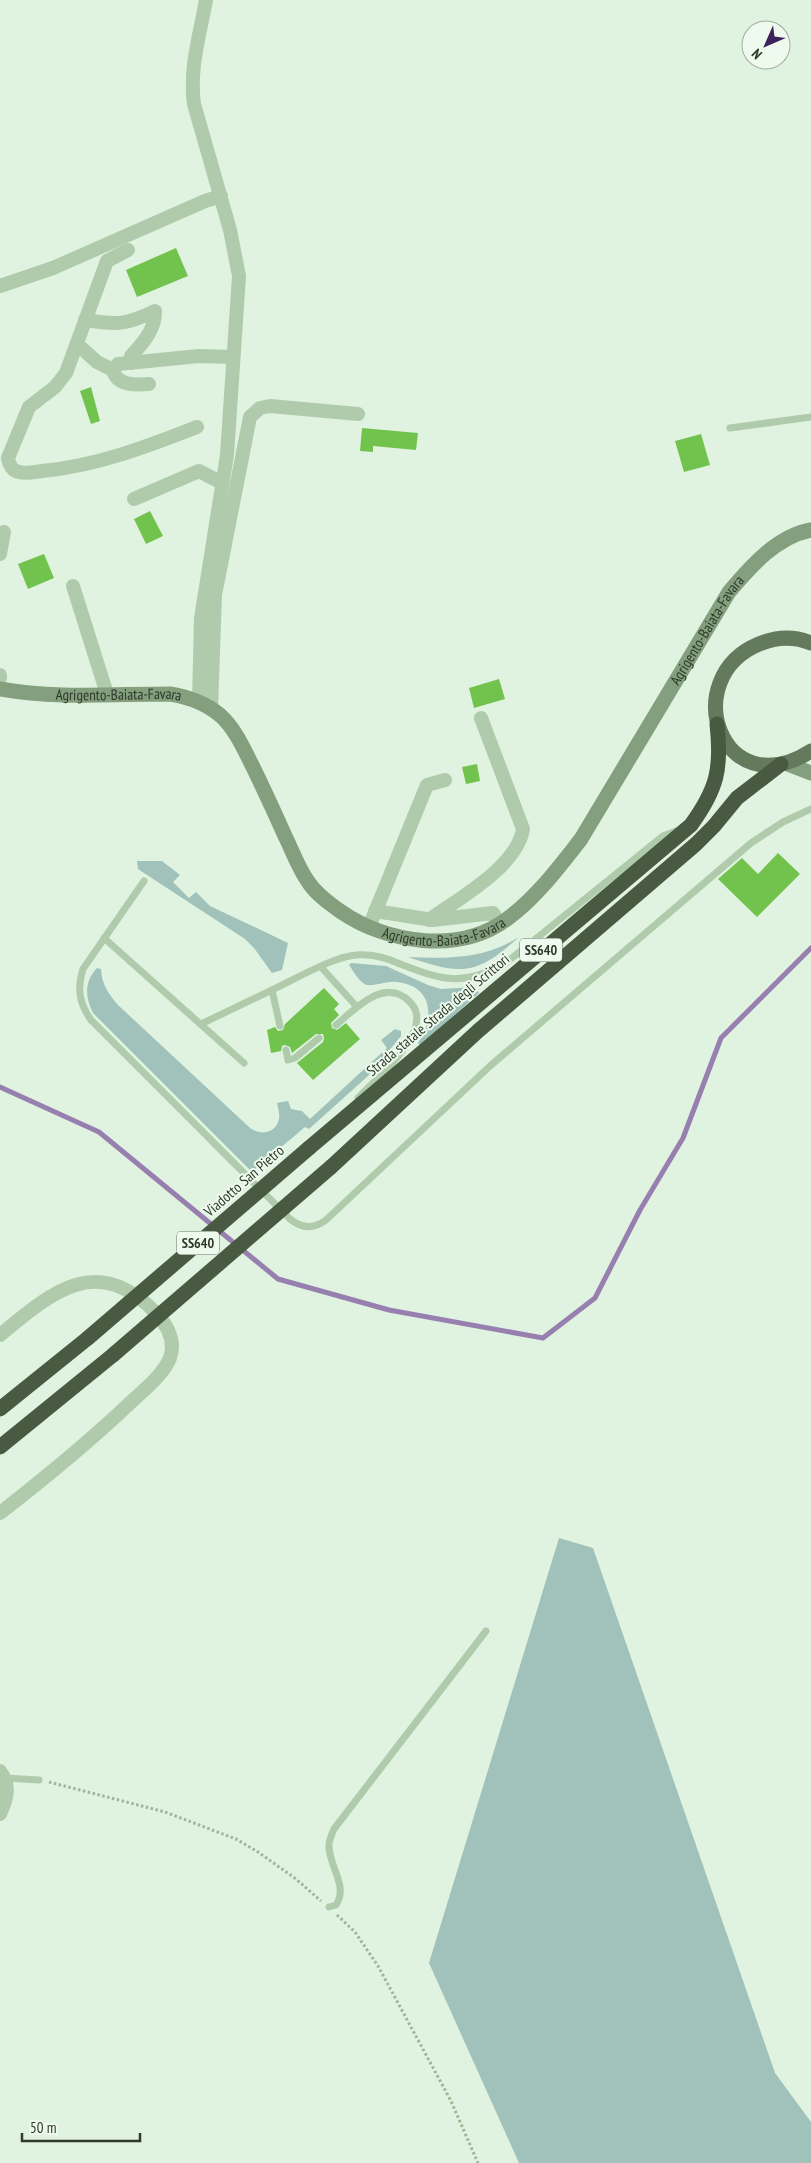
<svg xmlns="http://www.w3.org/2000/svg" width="811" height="2163" font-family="'PT Sans Narrow',sans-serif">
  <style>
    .green { fill: #a0c2ba }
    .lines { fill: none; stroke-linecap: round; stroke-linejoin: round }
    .stream { stroke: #977faf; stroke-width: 5 }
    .building { fill: #72c34d }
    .path { stroke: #9ab796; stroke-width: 3; stroke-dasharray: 2.5 2.5; stroke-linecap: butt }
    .lane { stroke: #afcbac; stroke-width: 7 }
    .street { stroke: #afcbac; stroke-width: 14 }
    .secondary { stroke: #839f7d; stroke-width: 15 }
    .primary { stroke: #637b5c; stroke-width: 15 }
    .highway { stroke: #485a42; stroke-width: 15 }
    .highway-bridge { stroke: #485a42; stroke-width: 15 }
    .labels { text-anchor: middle; stroke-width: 4; stroke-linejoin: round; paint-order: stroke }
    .shield { fill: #edfaed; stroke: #677365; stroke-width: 1 }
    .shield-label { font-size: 14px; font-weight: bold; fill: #2e392b }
    .street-label { font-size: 15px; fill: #2e392b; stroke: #edfaed }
  </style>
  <rect width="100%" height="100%" fill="#e0f3e0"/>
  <g class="green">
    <polygon points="137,861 162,861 180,875 173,882 189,898 196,892 210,906 288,943 282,970 272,973 254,948 245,939 141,871 138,869"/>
    <path d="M519,937C476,976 461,975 408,957C447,959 485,959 519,937Z"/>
    <path d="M351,963L386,966L428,985L441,989L474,987L479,993L420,1046L418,1043C435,1018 433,986 397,982C387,981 376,986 367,985C359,983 353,970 349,965Z"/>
    <path d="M97,968L101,969C102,985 108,993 118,1005L249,1127C259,1136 276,1134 279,1119C280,1114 278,1108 277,1103L288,1101L291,1109L302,1111L310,1119L387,1048L381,1040L395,1029L401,1031V1036L368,1076L309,1129L305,1127L252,1172L93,1013C85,997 84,982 97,968Z"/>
    <polygon points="559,1538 593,1548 775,2073 811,2122 811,2163 519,2163 429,1963"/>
  </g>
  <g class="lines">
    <polyline class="stream" points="0,1087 99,1132 278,1279 389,1310 543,1338 595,1298 640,1210 683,1138 721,1038 811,948"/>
  </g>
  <g class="building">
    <polygon points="176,248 188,276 137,297 126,270"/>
    <polygon points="91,387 100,421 91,424 80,391"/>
    <polygon points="362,428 418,433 416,450 373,446 373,452 360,451"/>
    <polygon points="701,434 710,465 684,472 675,441"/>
    <polygon points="150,511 163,536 146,544 134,519"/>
    <polygon points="44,554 54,578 28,589 18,564"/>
    <polygon points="499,679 505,699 474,708 469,688"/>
    <polygon points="477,764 480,781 466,784 462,767"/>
    <polygon points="778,853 800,874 757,917 718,879 742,858 758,874"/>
    <polygon points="324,988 339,1004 334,1009 339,1015 331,1023 332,1028 337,1030 346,1023 360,1039 313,1080 297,1063 323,1042 324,1038 323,1034 316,1034 292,1053 290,1047 285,1045 282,1046 281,1051 271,1053 267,1030 275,1027 278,1031 283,1030 285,1024"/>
  </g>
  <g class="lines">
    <g class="path">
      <polyline points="49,1782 165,1812 236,1839 258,1852 296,1879 321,1901"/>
      <polyline points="337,1915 355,1932 378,1966 451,2101 478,2163"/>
    </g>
    <g class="lane">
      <polyline points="730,428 811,417"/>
      <path d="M144,881L83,969C77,989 79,1003 91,1020L290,1219C302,1229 314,1229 326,1220L490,1066L751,843L783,822L811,809"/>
      <polyline points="104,938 244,1063"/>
      <polyline points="321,967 357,1007"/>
      <polyline points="201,1024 272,990"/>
      <path d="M336,1025C355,1009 385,976 410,1002C418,1010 418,1021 414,1031C403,1057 377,1078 358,1098"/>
      <path d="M280,1026L272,990C294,980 332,957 356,955C371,954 387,958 400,964C442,980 460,986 502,966L663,836L676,831"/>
      <polyline points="286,1050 288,1060 295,1058 319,1038"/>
      <polyline points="5,1778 39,1780"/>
      <path d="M329,1907L336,1905C349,1886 328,1865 329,1845C329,1840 332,1834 334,1829L486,1631"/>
    </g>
    <g class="street">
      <path d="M128,250L107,261L66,373L55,387L29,407L8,458C9,464 12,471 19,472C25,474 35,472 42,471C96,466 146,447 197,427"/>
      <polyline points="0,286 53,268 205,201 221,196"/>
      <path d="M85,320C117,325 126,325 155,311C156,329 142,344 131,356V363"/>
      <polyline points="77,344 97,362 113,370"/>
      <path d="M149,384C135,385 117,386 113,370L118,364L199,356L233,357"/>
      <polyline points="134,499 199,471 222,483"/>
      <polyline points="0,554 4,532"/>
      <polyline points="73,586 107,694"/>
      <polyline points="0,675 0,678"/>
      <path d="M199,701L201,618L227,455L239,276L230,230L194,104C189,69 200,34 206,0"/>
      <polyline points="211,709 215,595 250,417 260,408 270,406 358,414"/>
      <polyline points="375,911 433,920 493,913 500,924"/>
      <path d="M429,920C458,899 517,867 523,829L481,718"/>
      <polyline points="369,927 427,785 445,780"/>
      <path d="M0,1335C52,1292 97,1252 156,1313C167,1325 176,1341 170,1358C163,1375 144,1390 130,1403C89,1442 45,1478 0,1513"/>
      <path d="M0,1771C11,1785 7,1799 0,1814"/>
    </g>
    <g class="secondary">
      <path id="s1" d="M0,689C55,699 114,694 170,694C189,697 206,703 221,716C233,727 241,743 248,757C261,783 273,809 285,836C292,850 298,867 307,880C315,893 327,902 340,911C386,943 459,955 507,919C536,898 559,867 581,839L729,592C750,567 777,536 811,530"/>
      <polyline points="785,763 811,773"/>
    </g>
    <path class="primary" d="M811,643C794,636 776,637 759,644C677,678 721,808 811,751"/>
    <g class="highway">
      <path d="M309,1148L691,825C717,789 722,769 717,724"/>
      <polyline points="331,1167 478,1031 696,844 714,826 737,798 781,764"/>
      <polyline points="0,1409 88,1338"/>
      <polyline points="0,1447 113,1355"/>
    </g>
    <g class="highway-bridge">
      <polyline points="88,1338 309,1148"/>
      <polyline points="113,1355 331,1167"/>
    </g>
  </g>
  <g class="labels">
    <g class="shield">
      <rect x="520" y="938.5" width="42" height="23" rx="4"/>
      <rect x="177" y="1231.5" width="42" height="23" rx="4"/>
    </g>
    <g class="shield-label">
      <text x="541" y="955">SS640</text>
      <text x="198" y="1248">SS640</text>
    </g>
    <g class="street-label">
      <text dy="5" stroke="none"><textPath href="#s1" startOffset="989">Agrigento-Baiata-Favara</textPath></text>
      <text dy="5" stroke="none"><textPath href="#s1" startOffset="119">Agrigento-Baiata-Favara</textPath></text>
      <text dy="5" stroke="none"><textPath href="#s1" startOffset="569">Agrigento-Baiata-Favara</textPath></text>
      <text transform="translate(438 1015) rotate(-40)" y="5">Strada statale Strada degli Scrittori</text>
      <text transform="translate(244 1181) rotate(-41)" y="5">Viadotto San Pietro</text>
    </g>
  </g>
  <g transform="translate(766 45) rotate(225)"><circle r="24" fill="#edfaed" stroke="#a1ad9f"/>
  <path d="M0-4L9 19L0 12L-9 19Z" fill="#3e215a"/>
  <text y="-8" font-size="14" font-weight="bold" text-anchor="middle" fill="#2e392b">N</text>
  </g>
  <path d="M22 2133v8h118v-8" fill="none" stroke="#2e392b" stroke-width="2.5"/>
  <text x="30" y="2133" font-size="15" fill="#2e392b" stroke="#edfaed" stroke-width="4" paint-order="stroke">50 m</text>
</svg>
